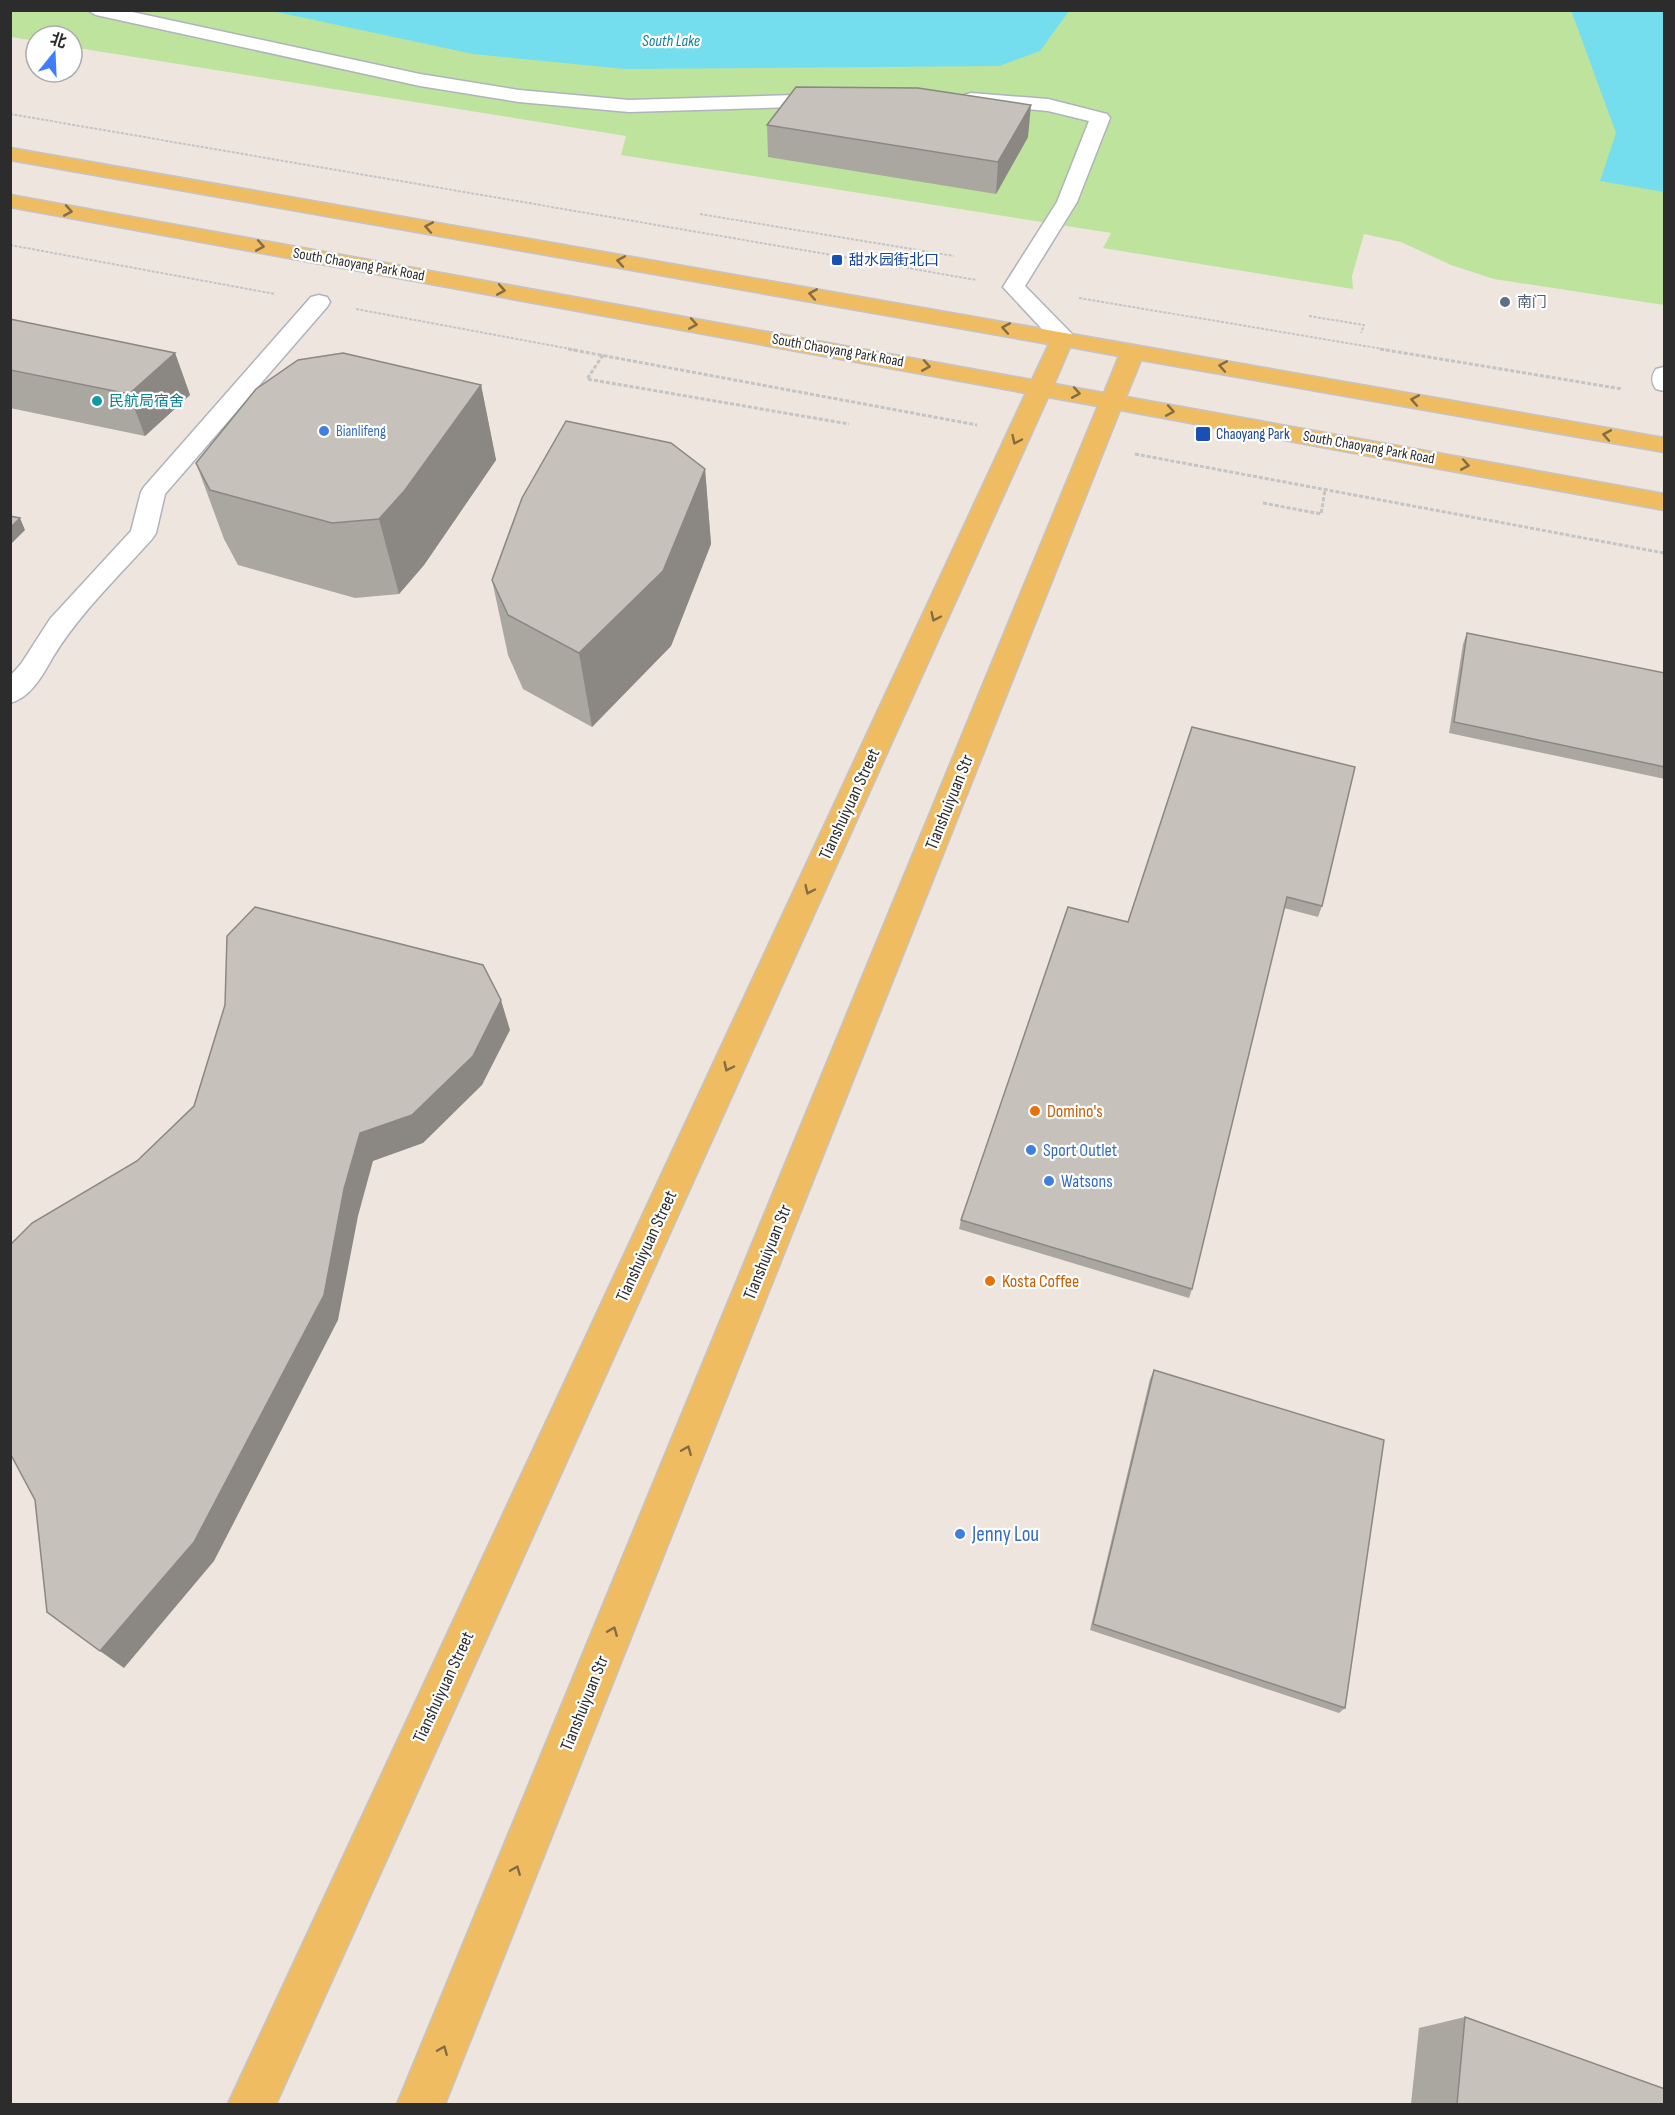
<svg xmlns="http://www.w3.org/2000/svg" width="1675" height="2115" font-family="'Sofia Sans Condensed','Noto Sans SC',sans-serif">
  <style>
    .green { fill: #bee39c }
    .water { fill: #74deee }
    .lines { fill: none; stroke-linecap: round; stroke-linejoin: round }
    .lane-casing { stroke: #afb3bc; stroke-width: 3 }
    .primary-casing { stroke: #c4c4c4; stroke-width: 3 }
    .path-far1 { stroke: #c4c4c4; stroke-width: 2; stroke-dasharray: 3 1.5; stroke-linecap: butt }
    .path { stroke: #c4c4c4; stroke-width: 3; stroke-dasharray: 4 2; stroke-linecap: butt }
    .lane { fill: #fff; fill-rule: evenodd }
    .primary { fill: #f0bc62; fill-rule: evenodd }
    .wall { fill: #aaa6a0 }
    .shaded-wall { fill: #8b8782 }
    .building { fill: #c6c1ba; stroke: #8b8782; stroke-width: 1.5 }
    .oneway { stroke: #846d44 }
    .transit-dot { fill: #1a4fb4; stroke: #fff; stroke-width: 2 }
    .service-dot { fill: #5c6f8a; stroke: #fff; stroke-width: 2 }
    .culture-dot { fill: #0f9aa8; stroke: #fff; stroke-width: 2 }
    .shop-dot { fill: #3f7fe0; stroke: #fff; stroke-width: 2 }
    .food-dot { fill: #e8710a; stroke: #fff; stroke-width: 2 }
    .labels { text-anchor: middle; stroke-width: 4.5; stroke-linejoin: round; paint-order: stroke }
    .far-transit-label { font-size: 15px; fill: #164399; stroke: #fff; text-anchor: start }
    .far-street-label { font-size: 15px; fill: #2c2c2c; stroke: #fff }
    .far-service-label { font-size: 15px; fill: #4e5e75; stroke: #fff; text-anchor: start }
    .far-culture-label { font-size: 15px; fill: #0d838f; stroke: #fff; text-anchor: start }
    .far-shop-label { font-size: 15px; fill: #366cbe; stroke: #fff; text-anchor: start }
    .far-water-label { font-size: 16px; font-style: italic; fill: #0f809e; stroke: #fff }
    .street-label { font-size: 18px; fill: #2c2c2c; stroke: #fff }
    .food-label { font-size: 18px; fill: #c56008; stroke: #fff; text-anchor: start }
    .shop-label { font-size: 18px; fill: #366cbe; stroke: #fff; text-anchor: start }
    .near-shop-label { font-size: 21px; fill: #366cbe; stroke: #fff; text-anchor: start }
  </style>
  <rect width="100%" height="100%" fill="#eee5df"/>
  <polygon class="green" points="10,11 1664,11 1664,305 1494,279 1451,265 1401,242 1364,234 1352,276 1353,289 1103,248 1111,233 621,155 626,136 72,47 72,36 36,36 36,41 11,37"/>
  <g class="water">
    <polygon points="1571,10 1664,11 1664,192 1600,181 1616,133"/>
    <polygon points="272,11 1069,11 1040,51 999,66 625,69 473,54"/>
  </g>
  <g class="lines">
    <defs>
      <g id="lane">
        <polygon points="87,10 123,10 420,74 519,90 629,100 829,94 836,96 839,100 836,104 829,106 629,112 519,102 420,86 96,15"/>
        <polygon points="971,93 1048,99 1107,114 1110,118 1077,202 1025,286 1071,333 1074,338 1071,343 1063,345 1055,343 1003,287 1057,202 1089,121 1048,111 964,103 961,99 964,95"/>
        <path d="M319,295L327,297L330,302L327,307L165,494L156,533L152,539C118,577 80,613 53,657C43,674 31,698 10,703V676L21,664L50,619L131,531L141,492L144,487L311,297Z"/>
        <path d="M1664,367V391L1656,389C1651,382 1651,376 1656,369Z"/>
      </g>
      <path id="primary" d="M10,148L1664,438V452L1141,360L1126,397L1664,494V510L1120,410L445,2104H397L1098,406L1048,397L276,2104H228L1026,393L10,207V195L1032,380L1049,344L10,160ZM1070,347L1119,356L1104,393L1054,384Z"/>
    </defs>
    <use href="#lane" class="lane-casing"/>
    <use href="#primary" class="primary-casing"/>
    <g class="path-far1">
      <polyline points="10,114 977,280"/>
      <polyline points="700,214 954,256"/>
      <polyline points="10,245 275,294"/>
      <polyline points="1079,298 1389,350"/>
      <polyline points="356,309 576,350"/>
      <polyline points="1309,316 1364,325 1361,333"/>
    </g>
    <g class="path">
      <polyline points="568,349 977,425"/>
      <polyline points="1380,349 1622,389"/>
      <polyline points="603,355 587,379 849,424"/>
      <polyline points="1135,454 1664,553"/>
      <polyline points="1263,503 1321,514 1325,490"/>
    </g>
    <use href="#lane" class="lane"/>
    <use href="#primary" class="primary"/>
  </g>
  <g class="wall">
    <polygon points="767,125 1028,137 996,194 768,157"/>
    <polygon points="10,319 175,353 190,395 145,436 10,408"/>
    <polygon points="481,385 496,460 424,565 399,594 355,598 238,565 224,539 196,463"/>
    <polygon points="705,469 711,544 671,646 592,727 523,689 508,655 492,580"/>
    <polygon points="1467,633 1665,673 1665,779 1449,733 1463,644"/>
    <polygon points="1192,727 1322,906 1318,917 1284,908 1192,1289 1189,1298 959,1229 961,1220 1128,922"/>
    <polygon points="1154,1370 1345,1708 1339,1713 1090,1630 1150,1379"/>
    <polygon points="1465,2017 1665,2104 1411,2104 1419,2028"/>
  </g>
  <g class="shaded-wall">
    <polygon points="1031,105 1028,137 996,194 998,162"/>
    <polygon points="175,353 190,395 145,436 129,394"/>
    <polygon points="481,385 496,460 424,565 399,594 379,519"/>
    <polygon points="705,469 711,544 671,646 592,727 579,653"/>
    <polygon points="20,518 25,530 10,545 10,528"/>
    <polygon points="501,1000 510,1030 482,1085 423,1143 373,1161 358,1216 338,1320 214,1561 124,1668 100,1651 344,1189 360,1133"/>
  </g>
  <g class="building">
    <polygon points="796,87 918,88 1031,105 998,162 767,125"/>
    <polygon points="10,319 175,353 129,394 10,370"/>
    <polygon points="343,353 481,385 405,490 379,519 332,523 210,490 196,463 256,389 298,360"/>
    <polygon points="566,421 671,443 705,469 663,571 579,653 508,615 492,580 522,498"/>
    <polygon points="10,516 20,518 10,528"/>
    <polygon points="1467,633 1665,673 1665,767 1454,722"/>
    <polygon points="1192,727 1355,767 1322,906 1287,897 1192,1289 961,1220 1068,907 1128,922"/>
    <polygon points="255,907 483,965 501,1000 473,1056 412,1115 360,1133 344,1189 324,1295 194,1542 100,1651 47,1612 35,1500 10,1453 10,1245 32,1223 137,1161 194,1106 225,1005 227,936"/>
    <polygon points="1154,1370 1384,1440 1345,1708 1093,1624"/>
    <polygon points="1465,2017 1665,2089 1665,2104 1457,2104"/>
  </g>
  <defs><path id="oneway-chevron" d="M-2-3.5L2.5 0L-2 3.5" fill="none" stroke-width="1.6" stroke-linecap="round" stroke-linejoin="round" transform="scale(1.5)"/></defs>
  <g class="oneway">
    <use href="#oneway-chevron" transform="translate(68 211) rotate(10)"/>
    <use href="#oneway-chevron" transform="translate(429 227) rotate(-170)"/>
    <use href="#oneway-chevron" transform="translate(260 246) rotate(10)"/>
    <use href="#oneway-chevron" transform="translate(621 261) rotate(-170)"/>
    <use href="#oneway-chevron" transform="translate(501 290) rotate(10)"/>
    <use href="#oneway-chevron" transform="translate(813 294) rotate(-170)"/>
    <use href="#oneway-chevron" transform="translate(693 324) rotate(10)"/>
    <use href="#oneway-chevron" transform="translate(1006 328) rotate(-170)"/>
    <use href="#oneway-chevron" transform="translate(926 366) rotate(10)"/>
    <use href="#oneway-chevron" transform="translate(1223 366) rotate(-170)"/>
    <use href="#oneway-chevron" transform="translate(1076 393) rotate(10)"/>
    <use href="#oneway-chevron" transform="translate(1415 400) rotate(-170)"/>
    <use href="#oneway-chevron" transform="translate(1170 411) rotate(10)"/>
    <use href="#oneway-chevron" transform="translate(1607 435) rotate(-170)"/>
    <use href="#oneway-chevron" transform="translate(1016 440) rotate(115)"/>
    <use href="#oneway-chevron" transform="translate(1465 465) rotate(10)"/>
    <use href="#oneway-chevron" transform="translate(935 617) rotate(115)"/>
    <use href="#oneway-chevron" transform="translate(809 890) rotate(115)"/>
    <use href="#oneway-chevron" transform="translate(728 1067) rotate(115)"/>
    <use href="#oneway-chevron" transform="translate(687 1450) rotate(-68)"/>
    <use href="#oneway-chevron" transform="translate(613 1631) rotate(-68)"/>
    <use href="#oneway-chevron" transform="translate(516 1870) rotate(-68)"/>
    <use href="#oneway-chevron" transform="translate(443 2050) rotate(-68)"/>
  </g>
  <g class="transit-dot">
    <rect x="831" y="254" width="12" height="12" rx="3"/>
    <rect x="1195" y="426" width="16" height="16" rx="3"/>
  </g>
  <circle class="service-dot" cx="1505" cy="302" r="6"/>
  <circle class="culture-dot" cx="97" cy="401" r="6"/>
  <g class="shop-dot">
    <circle cx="324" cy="431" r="6"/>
    <circle cx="1031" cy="1150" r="6"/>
    <circle cx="1049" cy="1181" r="6"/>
    <circle cx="960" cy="1534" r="6"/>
  </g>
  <g class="food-dot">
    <circle cx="1035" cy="1111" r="6"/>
    <circle cx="990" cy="1281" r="6"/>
  </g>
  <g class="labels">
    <g class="far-transit-label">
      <text x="849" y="265">甜水园街北口</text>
      <text x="1216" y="439">Chaoyang Park</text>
    </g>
    <g class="far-street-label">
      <text transform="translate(359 264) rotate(10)" y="5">South Chaoyang Park Road</text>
      <text transform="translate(838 350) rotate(10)" y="5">South Chaoyang Park Road</text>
      <text transform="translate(1369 447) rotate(10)" y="5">South Chaoyang Park Road</text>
    </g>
    <g class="far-service-label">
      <text x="1517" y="307">南门</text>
    </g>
    <g class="far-culture-label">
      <text x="109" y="406">民航局宿舍</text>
    </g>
    <g class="far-shop-label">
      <text x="336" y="436">Bianlifeng</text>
    </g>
    <g class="far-water-label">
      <text x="671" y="46">South Lake</text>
    </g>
    <g class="street-label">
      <text transform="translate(949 802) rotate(-68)" y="6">Tianshuiyuan Str</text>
      <text transform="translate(849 804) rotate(-65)" y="6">Tianshuiyuan Street</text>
      <text transform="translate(646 1246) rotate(-65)" y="6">Tianshuiyuan Street</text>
      <text transform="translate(767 1252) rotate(-68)" y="6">Tianshuiyuan Str</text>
      <text transform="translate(443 1687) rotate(-65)" y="6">Tianshuiyuan Street</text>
      <text transform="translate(584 1703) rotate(-68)" y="6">Tianshuiyuan Str</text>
    </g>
    <g class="food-label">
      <text x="1047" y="1117">Domino's</text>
      <text x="1002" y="1287">Kosta Coffee</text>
    </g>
    <g class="shop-label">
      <text x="1043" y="1156">Sport Outlet</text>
      <text x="1061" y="1187">Watsons</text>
    </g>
    <g class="near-shop-label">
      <text x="972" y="1541">Jenny Lou</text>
    </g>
  </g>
  <rect width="1675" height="2115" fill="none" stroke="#2c2c2c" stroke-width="24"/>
  <g transform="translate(54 54) rotate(18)"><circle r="28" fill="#ffffff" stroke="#ababab" stroke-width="1.5"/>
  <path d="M0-4.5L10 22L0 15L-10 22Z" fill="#417cf9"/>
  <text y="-9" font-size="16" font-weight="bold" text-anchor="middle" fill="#2c2c2c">北</text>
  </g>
</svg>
